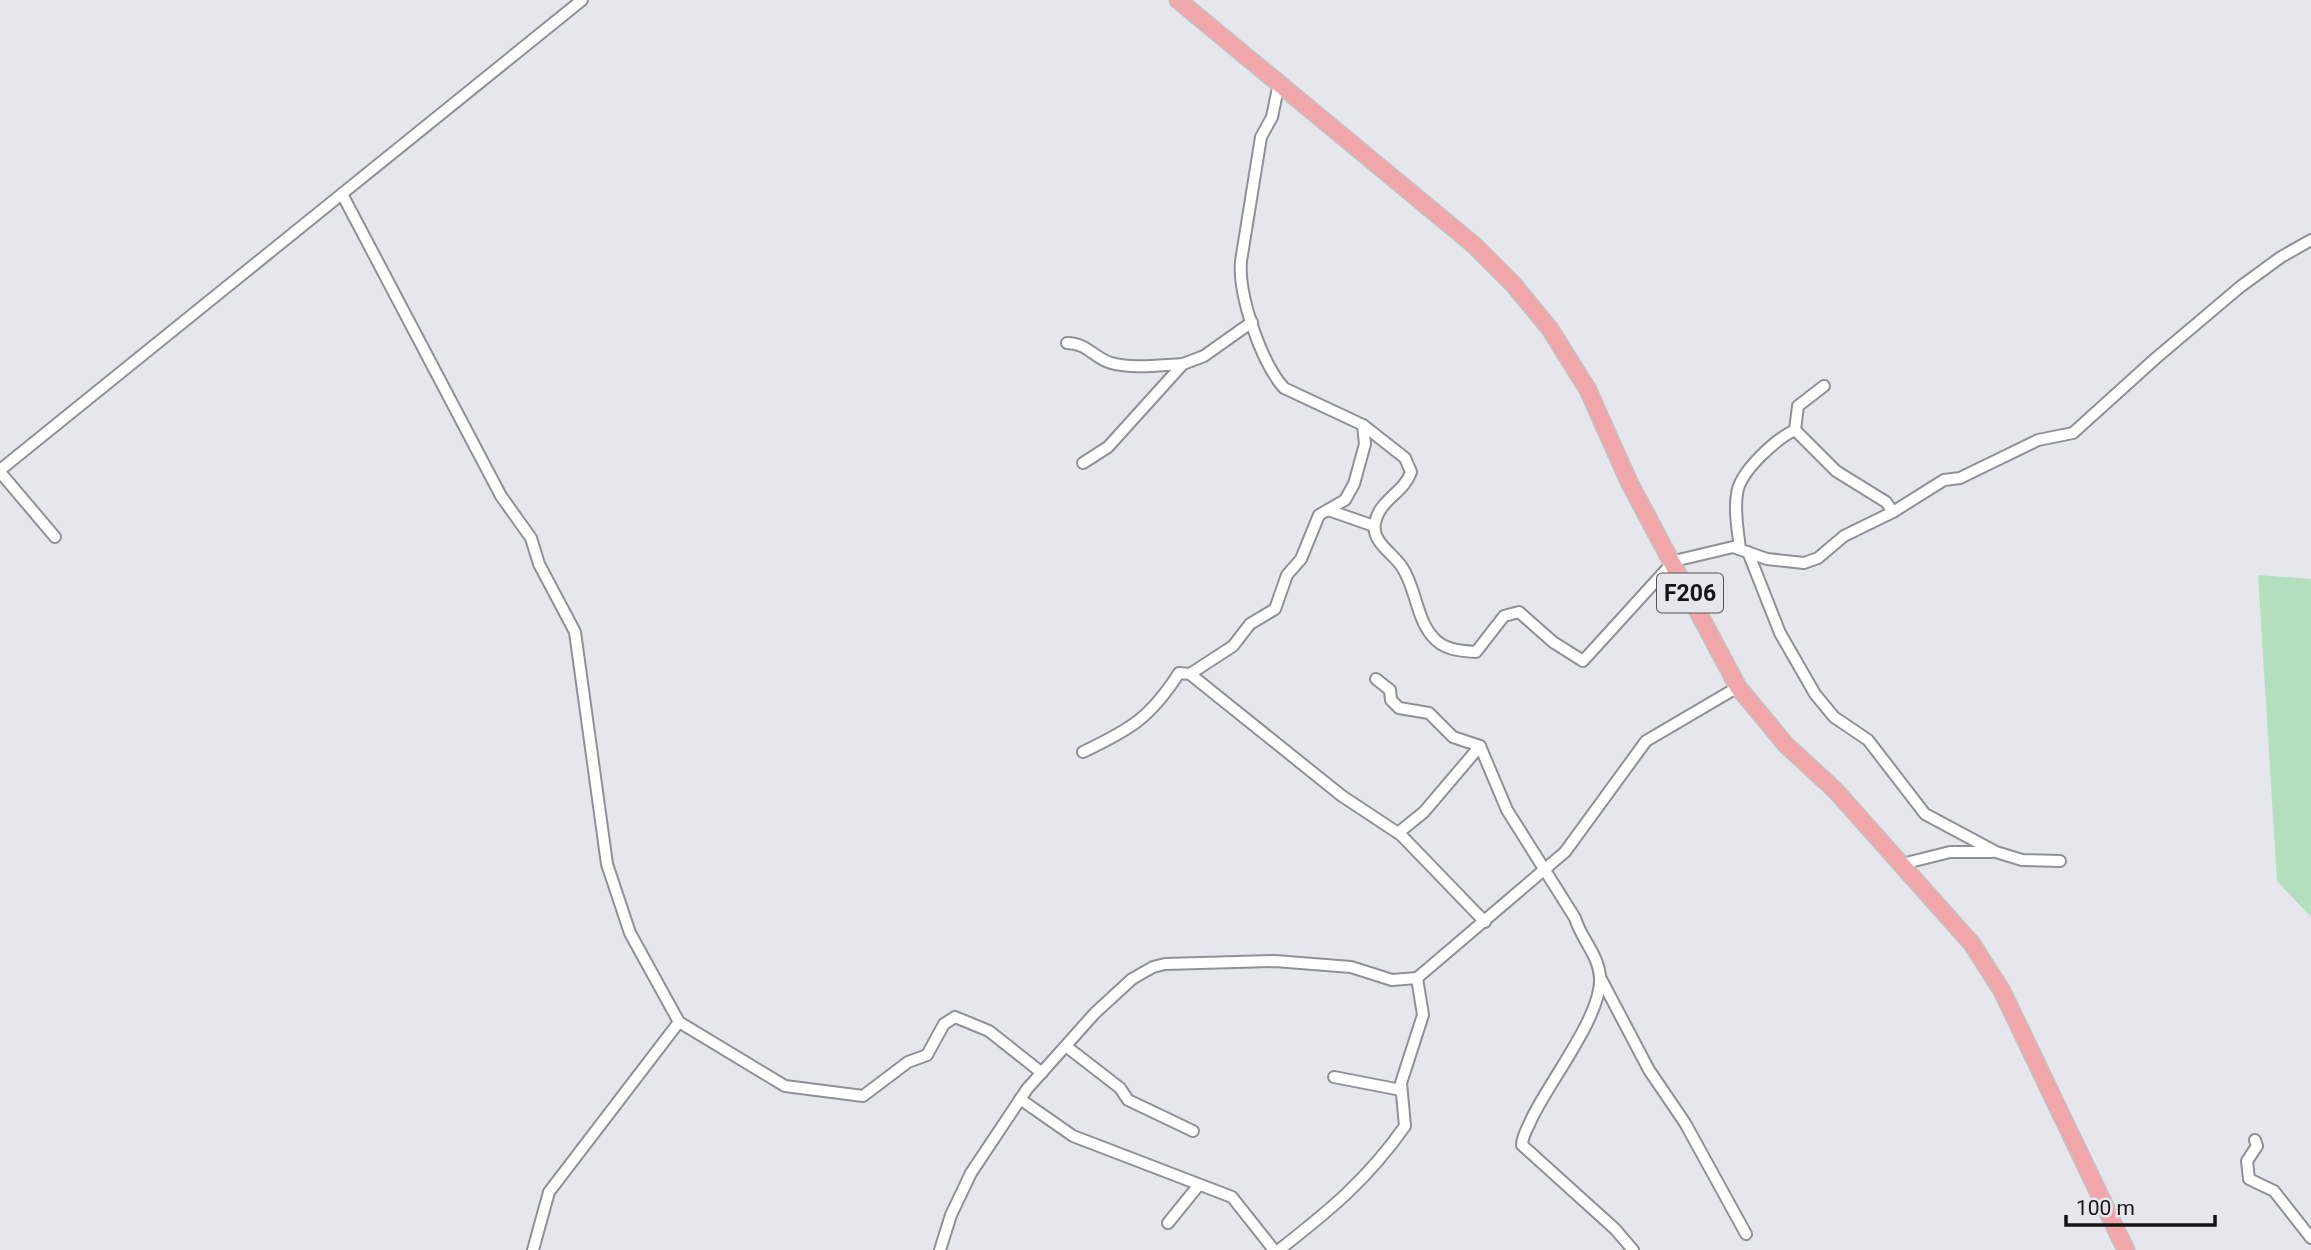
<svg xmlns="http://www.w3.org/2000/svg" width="2311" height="1250" font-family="Roboto,sans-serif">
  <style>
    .green { fill: #b3dfbf }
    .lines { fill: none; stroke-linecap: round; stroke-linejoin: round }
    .minor-casing { stroke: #8f9197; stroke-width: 14 }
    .primary-casing { stroke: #c2c2c3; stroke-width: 19 }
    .minor { stroke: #fff; stroke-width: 10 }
    .primary { stroke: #f1a7aa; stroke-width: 16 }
    .labels { text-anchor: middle; stroke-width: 6; stroke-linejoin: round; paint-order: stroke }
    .shield { fill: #e5e7ed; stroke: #535457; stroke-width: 2 }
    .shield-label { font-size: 23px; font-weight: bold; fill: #141517 }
  </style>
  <rect width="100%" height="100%" fill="#e5e7ed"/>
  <polygon class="green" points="2258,575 2311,579 2311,917 2277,881"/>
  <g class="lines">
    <defs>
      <g id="minor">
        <polyline points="342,194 501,496 531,538 539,564 575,632 607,864 630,933 679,1022 785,1086 863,1096 908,1062 927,1055 944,1024 955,1017 989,1031 1042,1073"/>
        <path d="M1067,343C1087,343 1094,358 1111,363C1133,369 1160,365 1183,364"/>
        <path d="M1363,425L1405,458L1411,472C1404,493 1379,500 1375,523C1371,542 1393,553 1402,567C1416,588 1416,617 1432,636C1443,650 1460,651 1476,652L1504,616L1519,612L1553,642L1583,661L1674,561L1733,547L1767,559L1804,563L1818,558L1844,536L1893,512L1944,480L1960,478L2038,440L2073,433L2156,358L2240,287L2281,257L2311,240"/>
        <polyline points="1795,430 1836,471 1886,502 1893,512"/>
        <polyline points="1795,430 1798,406 1824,386"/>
        <polyline points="1083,463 1108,447 1183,364 1204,356 1252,322"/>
        <polyline points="0,470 582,0"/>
        <polyline points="0,472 55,537"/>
        <polyline points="1328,510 1374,526"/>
        <path d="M1740,549C1738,531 1734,511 1737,494C1739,472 1776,439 1795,430"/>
        <polyline points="1748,552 1780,633 1815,694 1834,717 1868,740 1925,814 1996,852 2022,860 2060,861"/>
        <path d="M1190,674L1233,646L1250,624L1275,609L1287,575L1301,559L1319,515L1345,500L1354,484L1365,444L1363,425L1284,388C1261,362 1238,295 1241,261L1261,137L1272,117L1279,83"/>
        <polyline points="1376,679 1390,690 1391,700 1399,708 1429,713 1453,737 1480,746"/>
        <path d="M1083,752C1131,729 1150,718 1179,673L1190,674L1342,796L1401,835L1485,922"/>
        <path d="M1398,833L1424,812L1480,746L1507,810L1575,918C1581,939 1599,955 1600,978C1602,1016 1548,1083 1531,1120C1528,1128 1522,1136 1522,1145L1615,1229L1633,1250"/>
        <polyline points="1902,864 1950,852 1992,852"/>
        <polyline points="1600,977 1649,1070 1685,1123 1746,1234"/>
        <polyline points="1067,1047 1120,1088 1128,1100 1193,1131"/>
        <polyline points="1334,1077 1401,1090"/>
        <polyline points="1020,1099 1073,1136 1232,1197 1274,1250"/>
        <polyline points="2255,1140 2257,1146 2247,1161 2249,1179 2274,1191 2311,1238"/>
        <polyline points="1168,1223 1198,1186"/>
        <polyline points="533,1250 549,1192 679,1022"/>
        <polyline points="940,1250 951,1215 971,1173 1027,1089 1095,1013 1132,979 1153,967 1165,964 1275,961 1351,967 1392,980 1417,978 1565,852 1646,741 1738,687"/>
        <path d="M1279,1250C1330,1210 1367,1180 1405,1126L1401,1083L1423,1015L1417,978"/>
      </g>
      <polyline id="primary" points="1178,0 1474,245 1513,284 1550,329 1588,390 1629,482 1738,687 1786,745 1835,790 1972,944 2002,991 2126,1250"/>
    </defs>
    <use href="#minor" class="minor-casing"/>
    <use href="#primary" class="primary-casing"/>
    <use href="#minor" class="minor"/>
    <use href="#primary" class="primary"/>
  </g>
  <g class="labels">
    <rect class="shield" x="1657" y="573.5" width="66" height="39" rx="5"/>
    <g class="shield-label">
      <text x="1690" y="601">F206</text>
    </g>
  </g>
  <path d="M2066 1215v10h149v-10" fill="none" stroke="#141517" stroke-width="3.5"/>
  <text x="2076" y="1215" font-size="21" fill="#141517" stroke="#e5e7ed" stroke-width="5" paint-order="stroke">100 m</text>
</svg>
